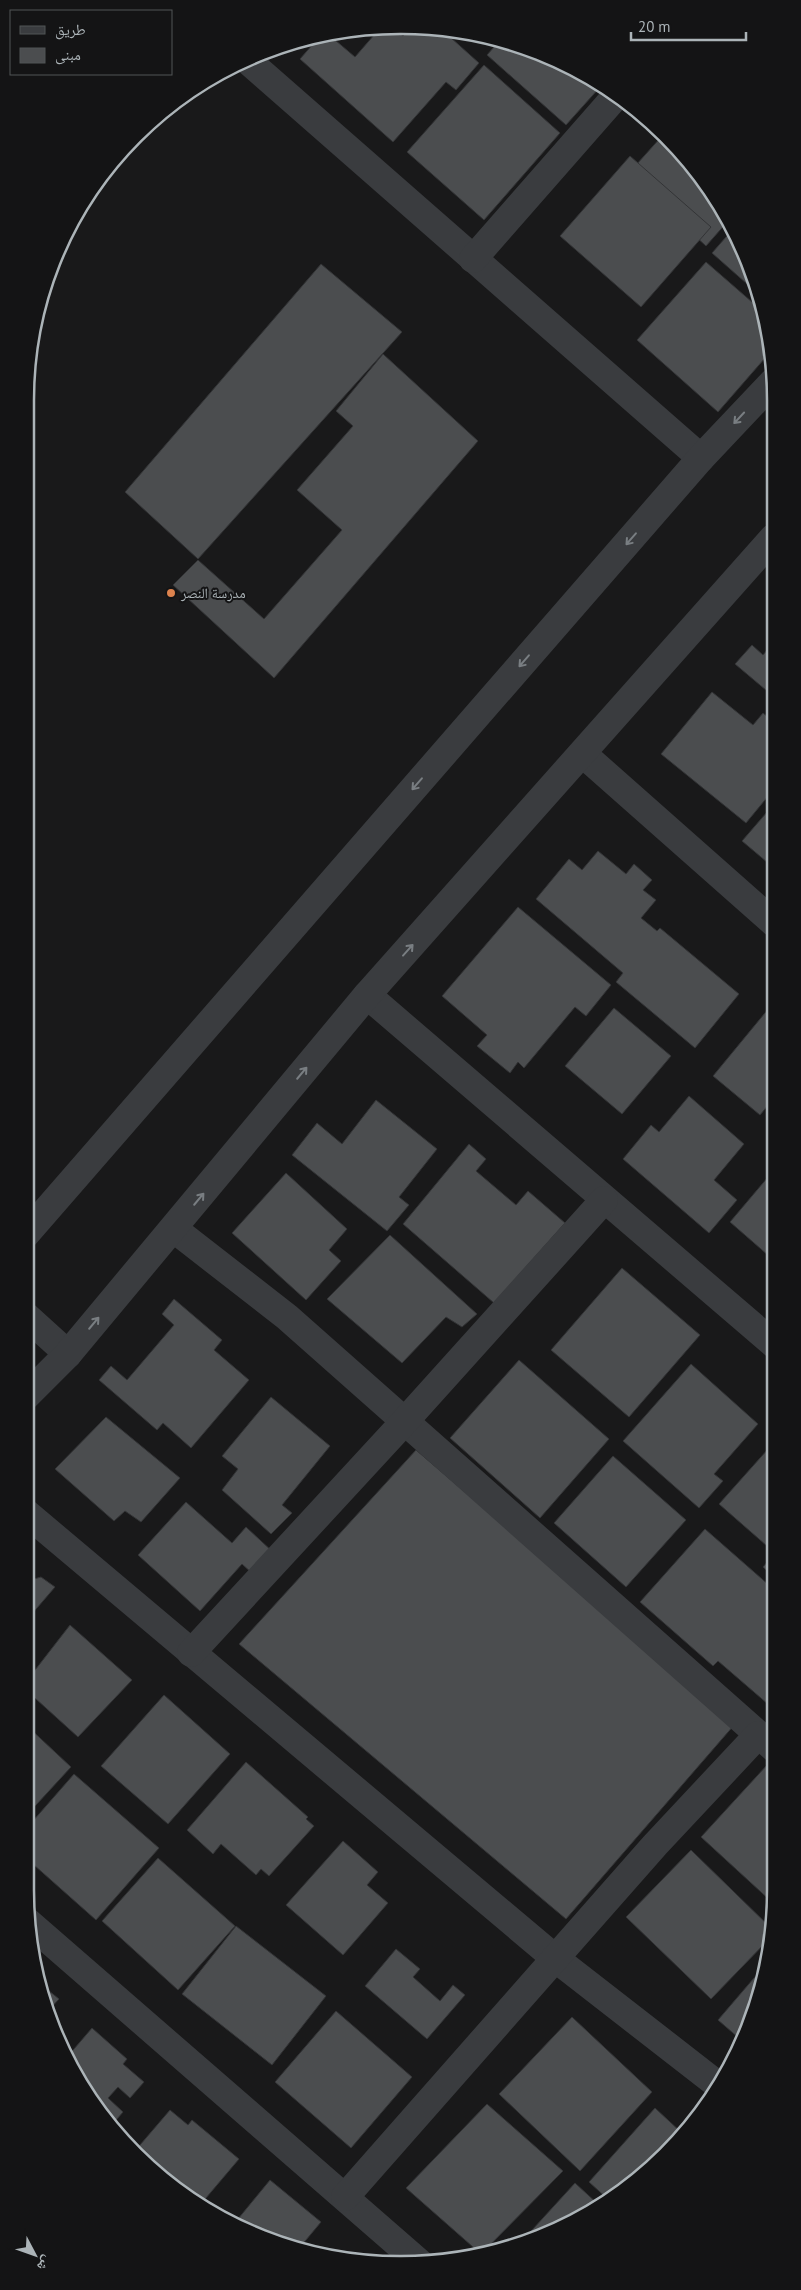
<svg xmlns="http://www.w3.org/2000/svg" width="801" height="2290" font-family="'PT Sans','Noto Naskh Arabic',sans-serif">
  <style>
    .building { fill: #4b4d4f; stroke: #333436 }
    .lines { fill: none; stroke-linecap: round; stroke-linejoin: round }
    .minor { stroke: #3a3c3f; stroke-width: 28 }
    .oneway { stroke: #797e82 }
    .poi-dot { fill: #dd834e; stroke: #141415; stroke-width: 2 }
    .labels { text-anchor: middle; stroke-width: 4; stroke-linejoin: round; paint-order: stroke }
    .poi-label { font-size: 14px; fill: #acb4b8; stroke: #141415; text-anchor: start }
    .rim { fill: none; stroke: #acb4b8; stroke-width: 2.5 }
  </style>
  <rect width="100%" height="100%" fill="#19191a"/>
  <g class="building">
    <polygon points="411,26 440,28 479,63 456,90 446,82 393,142 300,59 320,36 328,34 355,57 381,27 392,27 403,36"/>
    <polygon points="501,39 588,75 601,86 566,125 487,55"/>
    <polygon points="484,65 560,133 484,220 407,152"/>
    <polygon points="662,136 683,153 728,221 706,246 628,174"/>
    <polygon points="630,156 711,227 641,307 560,236"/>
    <polygon points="733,229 737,235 755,291 712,253"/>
    <polygon points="706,262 760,309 772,350 718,412 637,340"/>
    <polygon points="321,264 402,332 198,559 125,492"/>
    <polygon points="383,354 478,441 274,678 173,585 198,560 264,619 342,530 297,490 353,426 336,411"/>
    <polygon points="773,643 773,696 735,664 752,645 763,655"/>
    <polygon points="712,692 753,725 763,713 774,722 774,748 767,756 774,761 774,789 746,823 661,754"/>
    <polygon points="774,804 774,868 742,841"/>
    <polygon points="598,851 626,874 634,864 652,880 643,890 656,900 641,918 657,931 660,928 739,994 695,1048 616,982 623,973 536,899 569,859 582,870"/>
    <polygon points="518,907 611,985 586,1016 575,1007 524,1068 518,1062 510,1073 477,1046 487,1035 442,996"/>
    <polygon points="774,1002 774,1098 760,1115 713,1076"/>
    <polygon points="614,1008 671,1056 622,1114 565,1066"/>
    <polygon points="689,1096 744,1144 714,1180 737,1200 709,1233 623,1159 651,1125 659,1132"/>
    <polygon points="376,1100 437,1149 399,1197 409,1205 387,1231 292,1155 317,1123 342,1144"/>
    <polygon points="469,1144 486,1159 476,1171 516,1205 528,1191 565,1223 494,1303 403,1224"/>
    <polygon points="774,1170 775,1256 772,1253 769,1256 730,1222"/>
    <polygon points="286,1173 347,1229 329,1250 341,1261 306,1300 232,1233"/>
    <polygon points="390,1235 477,1314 462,1327 446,1317 402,1363 327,1299"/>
    <polygon points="622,1268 700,1335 629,1417 551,1350"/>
    <polygon points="174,1299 222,1340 214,1350 249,1380 191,1448 163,1423 157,1430 99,1380 111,1366 127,1380 174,1325 162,1314"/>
    <polygon points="519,1360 609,1439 540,1518 450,1438"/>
    <polygon points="691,1364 758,1424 714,1474 723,1481 699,1508 623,1441"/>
    <polygon points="271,1397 330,1446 282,1505 292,1513 271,1534 222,1490 238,1469 222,1456"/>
    <polygon points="106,1417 180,1478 141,1522 125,1511 114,1521 55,1469"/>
    <polygon points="769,1448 775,1454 775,1578 763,1567 775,1553 719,1504"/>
    <polygon points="416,1450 735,1724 566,1919 239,1644"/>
    <polygon points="613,1456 686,1520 626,1587 554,1523"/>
    <polygon points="186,1502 232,1543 246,1527 274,1553 254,1575 242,1564 200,1611 138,1555"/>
    <polygon points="705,1529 770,1586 773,1582 775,1584 776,1711 718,1661 713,1666 640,1602"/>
    <polygon points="41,1577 55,1587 25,1622 25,1579 27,1581"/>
    <polygon points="70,1625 132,1680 78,1737 25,1689 25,1683"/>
    <polygon points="164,1695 230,1754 168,1824 101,1766"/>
    <polygon points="25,1724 71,1767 25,1817"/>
    <polygon points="246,1762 308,1817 306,1819 314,1826 269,1876 261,1869 256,1875 221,1844 213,1854 187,1830"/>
    <polygon points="768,1764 776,1771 776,1890 774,1904 701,1837"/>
    <polygon points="74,1774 159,1848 96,1920 25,1857 25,1830"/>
    <polygon points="343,1841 378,1872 367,1885 388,1903 343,1955 286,1905"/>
    <polygon points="691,1850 771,1928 770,1938 711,1999 626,1917"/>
    <polygon points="158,1858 235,1926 178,1990 102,1921"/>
    <polygon points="236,1926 326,1996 272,2065 182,1994"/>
    <polygon points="396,1949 420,1969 413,1977 440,2001 453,1985 465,1995 427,2039 365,1986"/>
    <polygon points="766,1964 763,1986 740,2039 718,2020"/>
    <polygon points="38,1982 59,1999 47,2012"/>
    <polygon points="336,2011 412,2077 351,2148 275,2082"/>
    <polygon points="572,2017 652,2092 580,2171 499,2094"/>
    <polygon points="92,2028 127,2059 123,2064 144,2082 130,2098 118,2087 108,2098 123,2112 111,2126 68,2056"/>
    <polygon points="487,2104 563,2171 481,2254 406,2188"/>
    <polygon points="655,2108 683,2134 666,2155 610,2201 589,2182"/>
    <polygon points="170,2110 188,2125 192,2120 239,2159 200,2205 172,2187 134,2152"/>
    <polygon points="270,2180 321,2222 301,2246 233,2225"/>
    <polygon points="575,2183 600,2206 522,2241"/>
  </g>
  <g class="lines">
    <g class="minor">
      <polyline points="247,60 701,458"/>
      <polyline points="473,259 615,97"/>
      <polyline points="583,754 774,923"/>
      <polyline points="367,995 775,1345"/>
      <polyline points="174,1229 287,1317 776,1750"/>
      <polyline points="25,1235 701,458 773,382"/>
      <polyline points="25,1315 68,1354"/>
      <polyline points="25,1397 68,1354 367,995 773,538"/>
      <polyline points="25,1512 556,1959 718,2085"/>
      <polyline points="191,1653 405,1421 604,1200"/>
      <polyline points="28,1922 421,2264"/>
      <polyline points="345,2197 655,1845 758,1735"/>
    </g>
  </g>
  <defs><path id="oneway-shaft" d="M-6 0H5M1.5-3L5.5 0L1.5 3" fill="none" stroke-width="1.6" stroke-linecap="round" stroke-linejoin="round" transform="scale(1.25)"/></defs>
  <g class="oneway">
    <use href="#oneway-shaft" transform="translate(739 418) rotate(133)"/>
    <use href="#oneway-shaft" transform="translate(631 539) rotate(131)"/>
    <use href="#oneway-shaft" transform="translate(524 661) rotate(131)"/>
    <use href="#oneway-shaft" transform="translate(417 784) rotate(131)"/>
    <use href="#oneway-shaft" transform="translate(408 950) rotate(-48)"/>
    <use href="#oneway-shaft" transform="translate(302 1073) rotate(-50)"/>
    <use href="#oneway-shaft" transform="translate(199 1199) rotate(-50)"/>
    <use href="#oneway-shaft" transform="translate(94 1323) rotate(-50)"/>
  </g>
  <circle class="poi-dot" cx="171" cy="593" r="5"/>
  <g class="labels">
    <g class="poi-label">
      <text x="181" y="598">مدرسة النصر</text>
    </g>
  </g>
  <path d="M0 0H801V2290H0ZM400 34H401A366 366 0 0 1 767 400V1890A366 366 0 0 1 401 2256H400A366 366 0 0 1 34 1890V400A366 366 0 0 1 400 34Z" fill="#141415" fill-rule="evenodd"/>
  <path class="rim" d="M400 34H401A366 366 0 0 1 767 400V1890A366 366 0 0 1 401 2256H400A366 366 0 0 1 34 1890V400A366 366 0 0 1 400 34Z"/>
  <rect x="10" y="10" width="162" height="65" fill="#141415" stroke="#515456"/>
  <rect x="20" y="26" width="25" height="8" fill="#3a3c3f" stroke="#515456"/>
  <text x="55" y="35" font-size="15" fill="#acb4b8">طريق</text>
  <rect x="20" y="48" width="25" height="15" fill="#4b4d4f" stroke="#515456"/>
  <text x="55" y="60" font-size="15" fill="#acb4b8">مبنى</text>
  <g transform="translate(35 2255) rotate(131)" stroke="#141415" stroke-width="4" paint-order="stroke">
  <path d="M0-4L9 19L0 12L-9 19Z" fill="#acb4b8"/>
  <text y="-8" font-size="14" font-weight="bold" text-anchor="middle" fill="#acb4b8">ش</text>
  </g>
  <path d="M631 32v8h115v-8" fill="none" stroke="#acb4b8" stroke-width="2.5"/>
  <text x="638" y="32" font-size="15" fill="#acb4b8" stroke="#141415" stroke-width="4" paint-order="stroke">20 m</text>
</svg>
